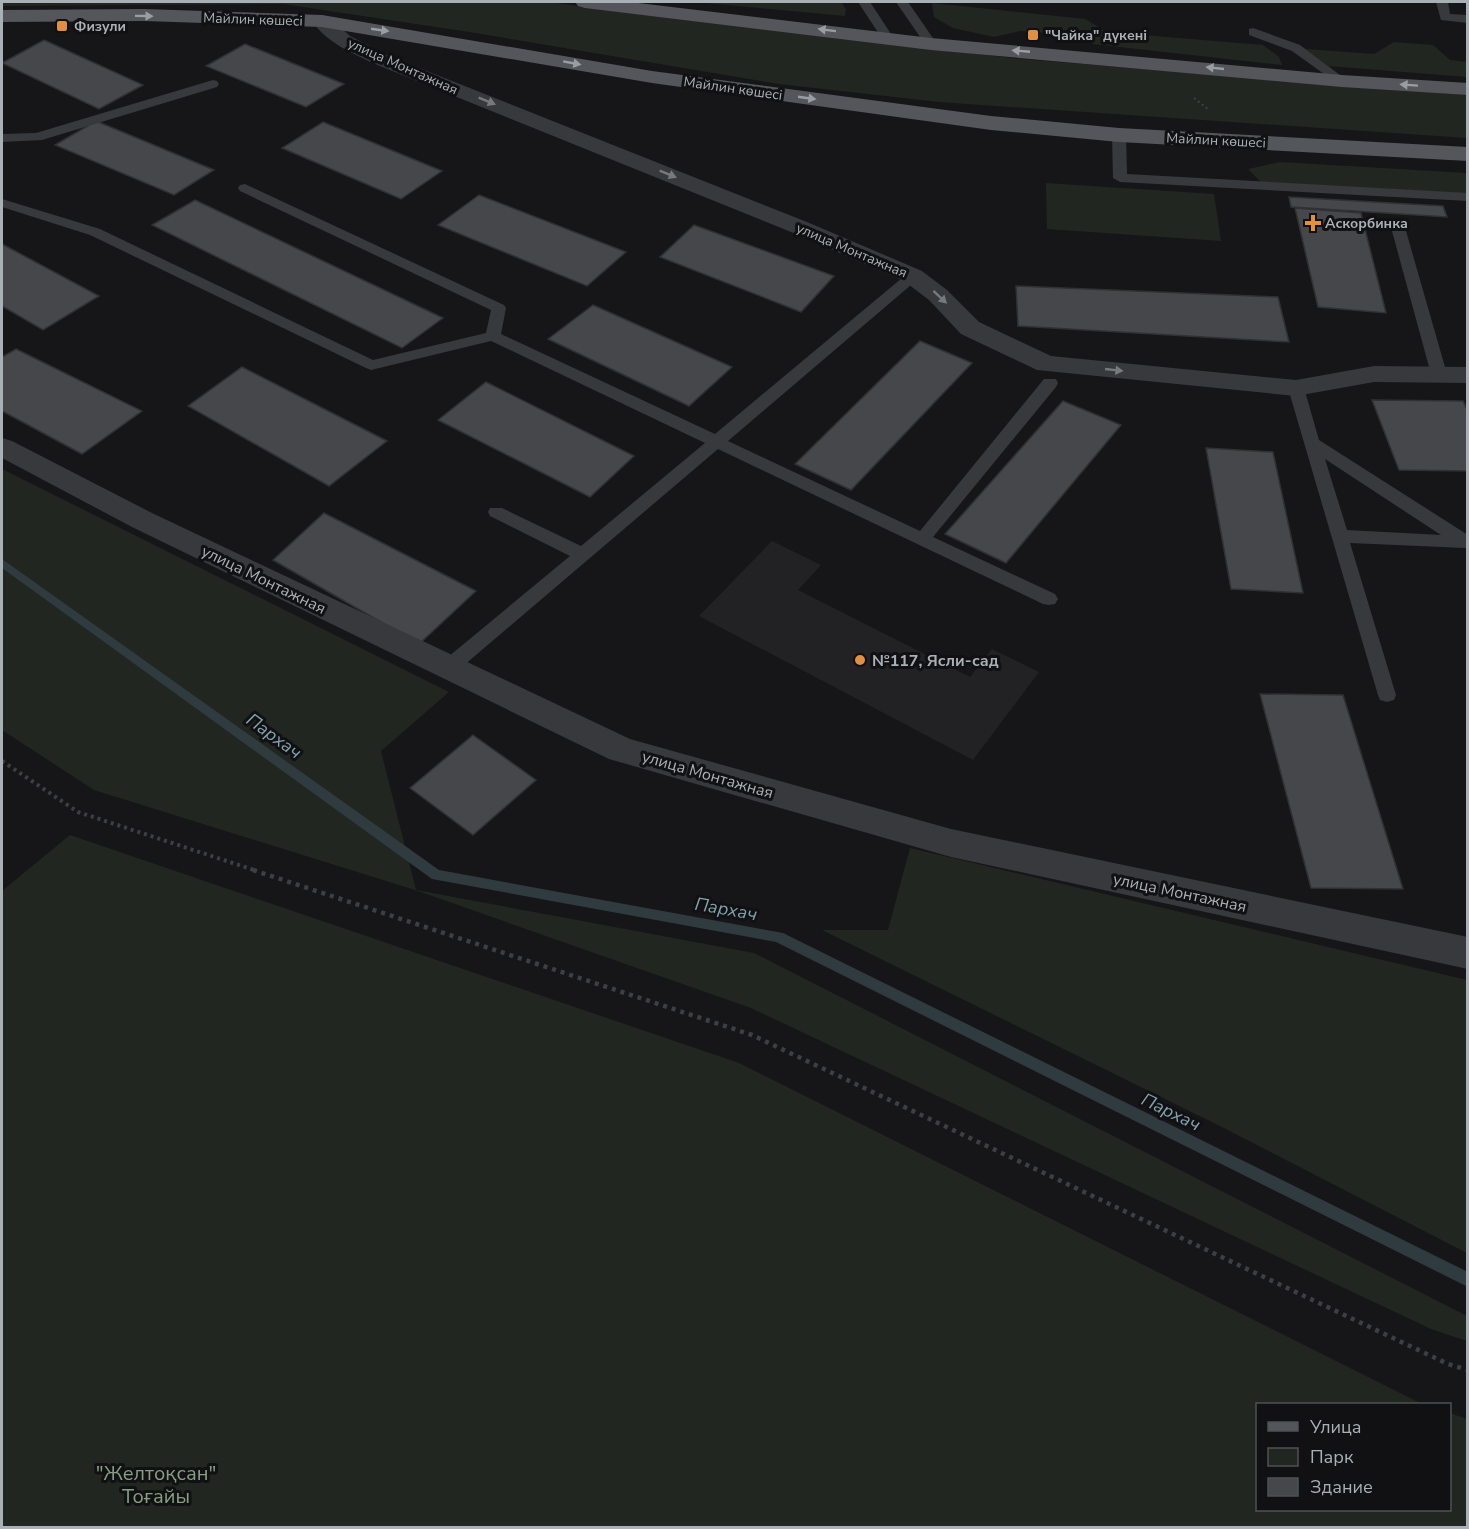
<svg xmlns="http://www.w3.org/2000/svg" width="1469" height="1529" font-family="'Nunito Sans',sans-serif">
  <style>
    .built { fill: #222224 }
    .green { fill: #212720 }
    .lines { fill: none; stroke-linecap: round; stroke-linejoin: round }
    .stream { fill: #303b3f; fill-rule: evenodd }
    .building { fill: #45474a; stroke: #303133; stroke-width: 1.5 }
    .path-far2 { stroke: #3d4043; stroke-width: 2; stroke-dasharray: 2 3; stroke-linecap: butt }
    .path-far1 { stroke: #3d4043; stroke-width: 4; stroke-dasharray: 3 4; stroke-linecap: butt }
    .path { stroke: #3d4043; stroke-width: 4.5; stroke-dasharray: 4 5; stroke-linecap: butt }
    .service { fill: #37393c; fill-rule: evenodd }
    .minor { fill: #37393c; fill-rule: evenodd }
    .primary { fill: #54565b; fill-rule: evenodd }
    .oneway { fill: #989ea4 }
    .oneway2 { fill: #767a7f }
    .poi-dot { fill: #e09045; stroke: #111113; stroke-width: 2 }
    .labels { text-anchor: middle; stroke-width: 6; stroke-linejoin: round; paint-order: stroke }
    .far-street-label { font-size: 14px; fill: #a9b0b6; stroke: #111113 }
    .far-poi-label { font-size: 14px; font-weight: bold; fill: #a9b0b6; stroke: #111113; text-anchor: start }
    .street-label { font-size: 16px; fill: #a9b0b6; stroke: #111113 }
    .poi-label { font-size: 16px; font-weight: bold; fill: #a9b0b6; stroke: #111113; text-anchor: start }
    .water-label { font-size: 18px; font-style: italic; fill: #83a2ae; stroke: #111113 }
    .near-park-label { font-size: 20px; fill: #869f82; stroke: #111113 }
  </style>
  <rect width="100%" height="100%" fill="#161618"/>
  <polygon class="built" points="772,541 821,565 798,590 970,677 992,649 1039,672 973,760 699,616"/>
  <g class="green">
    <polygon points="2,2 549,2 616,11 1021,59 1467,95 1467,138 939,102 779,84 476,33 283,4 2,6"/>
    <polygon points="696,2 841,2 846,9 845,16"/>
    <polygon points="932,3 1085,19 1107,32 1263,45 1279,57 1282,65 1093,44 1078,35 1020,31 994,37 953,28 934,17"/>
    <polygon points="1394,42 1433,45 1450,60 1467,62 1467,77 1328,66 1305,49 1374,54"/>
    <polygon points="1280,162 1467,173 1467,197 1265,186 1248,169"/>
    <polygon points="1046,183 1214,194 1221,241 1047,229"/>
    <polygon points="2,469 449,692 381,751 416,890 754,953 1467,1316 1467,1341 1431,1329 751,1008 415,890 94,790 2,730"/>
    <polygon points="70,835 739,1063 1422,1404 1258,1404 1258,1510 1450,1510 1450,1413 1467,1419 1467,1527 2,1527 2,891"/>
    <polygon points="910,848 1467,980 1467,1253 1222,1127 822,930 888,930"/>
  </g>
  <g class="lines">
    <polygon class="stream" points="2,559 439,870 783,933 1468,1272 1468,1287 776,942 432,879 2,568"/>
  </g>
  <g class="building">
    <polygon points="44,40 143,85 99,109 2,63"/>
    <polygon points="245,44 344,84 306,107 206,66"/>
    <polygon points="96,121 214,170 174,195 55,145"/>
    <polygon points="323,122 442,171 401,199 282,148"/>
    <polygon points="479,195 626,252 587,286 438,225"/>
    <polygon points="1289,197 1443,206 1447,217 1291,207"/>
    <polygon points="195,200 443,318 402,348 152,225"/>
    <polygon points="1295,208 1361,213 1386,313 1318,307"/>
    <polygon points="694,225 834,276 801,312 660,257"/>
    <polygon points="2,244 99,296 43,330 2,306"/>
    <polygon points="1016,286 1278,297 1289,342 1018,326"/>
    <polygon points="593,305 732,367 689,406 548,339"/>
    <polygon points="920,341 972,363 851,490 795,464"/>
    <polygon points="16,349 142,411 82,454 2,411 2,357"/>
    <polygon points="242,367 387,441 329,486 188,406"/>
    <polygon points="486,382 634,456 590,497 438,420"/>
    <polygon points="1372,400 1463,401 1468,412 1468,471 1399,470"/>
    <polygon points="1063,401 1121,425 1006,563 945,534"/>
    <polygon points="1206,448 1273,452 1303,593 1231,589"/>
    <polygon points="324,513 476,591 419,644 273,560"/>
    <polygon points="1260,694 1343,695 1403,889 1311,888"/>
    <polygon points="473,735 536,780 473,835 410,788"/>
  </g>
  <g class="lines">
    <polyline class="path-far2" points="1194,98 1209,110"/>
    <polyline class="path-far1" points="2,761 78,812 257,871"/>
    <polyline class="path" points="253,870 752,1035 1448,1364 1468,1370"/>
    <g class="service">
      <polygon points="858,2 870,2 893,37 891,40 883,40"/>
      <polygon points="896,2 908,2 937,44 935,47 927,47"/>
      <polygon points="1436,2 1448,2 1450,14 1468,15 1468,23 1441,20"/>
      <polygon points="1253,28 1300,45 1348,81 1346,84 1338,84 1292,51 1249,35 1249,29"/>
      <polygon points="213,80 217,81 219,84 217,87 42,140 2,142 2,134 36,133"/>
      <polygon points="1119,131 1126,135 1127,174 1468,193 1468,201 1120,182 1113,178 1112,135"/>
      <polygon points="245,184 504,305 506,308 501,334 715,434 908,273 918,273 920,276 918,279 728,441 920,531 1044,379 1056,379 1058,383 1056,387 933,537 1055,594 1058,599 1055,604 1049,605 1043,604 718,449 456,672 449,674 442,672 440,667 442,662 570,556 490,516 488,512 490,508 502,508 581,546 705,443 491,341 371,370 366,368 90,235 2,207 2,199 100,229 373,360 486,333 491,310 240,191 238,188 240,185"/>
      <polygon points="1399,227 1406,231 1447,374 1444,377 1439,379 1431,374 1392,231"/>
      <path d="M1296,383L1304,388L1319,440L1468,535V547L1465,548L1350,543L1396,695L1394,700L1387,702L1380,700L1378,695L1288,388ZM1325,459L1441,535L1347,530Z"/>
    </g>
    <g class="minor">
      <path d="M322,15L329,17L350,36L389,56L807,222L922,271L947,290L979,322L1051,356L1296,380L1374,366L1468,367V383L1374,382L1296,396L1037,370L961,334L929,300L904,281L791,232L375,64C352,53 327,43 312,21L315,17Z"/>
      <polygon points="2,438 12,441 152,513 630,739 951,829 1468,937 1468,969 951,857 609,759 132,527 2,458"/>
    </g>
    <g class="primary">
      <polygon points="575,2 630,2 931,38 1342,75 1468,83 1468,95 1342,87 931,50 585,8 578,6"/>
      <polygon points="144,9 322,15 652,71 991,116 1119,128 1468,147 1468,161 1119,142 991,130 652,83 322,27 144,21 2,22 2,10"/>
    </g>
  </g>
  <defs><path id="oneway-solid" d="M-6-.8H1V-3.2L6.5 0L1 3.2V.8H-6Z" transform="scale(1.5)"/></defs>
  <g class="oneway">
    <use href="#oneway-solid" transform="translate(144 16) rotate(1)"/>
    <use href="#oneway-solid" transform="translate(380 30) rotate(8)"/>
    <use href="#oneway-solid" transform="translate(827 30) rotate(-173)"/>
    <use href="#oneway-solid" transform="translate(1021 51) rotate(-175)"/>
    <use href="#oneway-solid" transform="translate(572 63) rotate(10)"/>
    <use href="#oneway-solid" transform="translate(1215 68) rotate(-174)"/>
    <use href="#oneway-solid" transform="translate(1409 85) rotate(-176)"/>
    <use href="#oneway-solid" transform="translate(807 98) rotate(8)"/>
  </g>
  <g class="oneway2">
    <use href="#oneway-solid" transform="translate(487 101) rotate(22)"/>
    <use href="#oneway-solid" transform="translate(668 174) rotate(22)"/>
    <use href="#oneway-solid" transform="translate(940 297) rotate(43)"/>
    <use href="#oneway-solid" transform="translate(1114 370) rotate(6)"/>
  </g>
  <g class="poi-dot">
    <rect x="56" y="20" width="12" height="12" rx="3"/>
    <rect x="1027" y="29" width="12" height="12" rx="3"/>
    <path d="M1310 214h6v6h6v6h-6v6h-6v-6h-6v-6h6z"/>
    <circle cx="860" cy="660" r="6"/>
  </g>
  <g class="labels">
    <g class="far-street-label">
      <text transform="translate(253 19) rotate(2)" y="5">Майлин көшесі</text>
      <text transform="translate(403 66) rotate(24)" y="5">улица Монтажная</text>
      <text transform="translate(733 88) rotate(8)" y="5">Майлин көшесі</text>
      <text transform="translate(1216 140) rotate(3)" y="5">Майлин көшесі</text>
      <text transform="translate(852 250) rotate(23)" y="5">улица Монтажная</text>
    </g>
    <g class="far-poi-label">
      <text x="74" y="31">Физули</text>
      <text x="1045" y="40">"Чайка" дүкені</text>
      <text x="1325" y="228">Аскорбинка</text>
    </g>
    <g class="street-label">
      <text transform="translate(264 579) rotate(26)" y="6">улица Монтажная</text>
      <text transform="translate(708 774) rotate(16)" y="6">улица Монтажная</text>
      <text transform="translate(1180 892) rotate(12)" y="6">улица Монтажная</text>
    </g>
    <g class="poi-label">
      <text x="872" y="666">№117, Ясли-сад</text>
    </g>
    <g class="water-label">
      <text transform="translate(274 736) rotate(36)" y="6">Пархач</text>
      <text transform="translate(726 909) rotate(10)" y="6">Пархач</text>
      <text transform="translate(1171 1112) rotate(26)" y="6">Пархач</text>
    </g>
    <g class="near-park-label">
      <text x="156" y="1480">"Желтоқсан"<tspan x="156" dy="23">Тоғайы</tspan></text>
    </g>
  </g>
  <rect width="1469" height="1529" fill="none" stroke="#a9b0b6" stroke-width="6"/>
  <rect x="1256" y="1403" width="195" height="108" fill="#111113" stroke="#4e5154" stroke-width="1.5"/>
  <rect x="1268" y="1422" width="30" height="9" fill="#54565b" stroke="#4e5154" stroke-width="1.5"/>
  <text x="1310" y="1433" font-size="18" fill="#a9b0b6">Улица</text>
  <rect x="1268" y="1448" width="30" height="18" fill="#212720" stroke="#4e5154" stroke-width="1.5"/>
  <text x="1310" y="1463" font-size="18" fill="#a9b0b6">Парк</text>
  <rect x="1268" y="1478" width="30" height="18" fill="#45474a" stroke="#4e5154" stroke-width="1.5"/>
  <text x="1310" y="1493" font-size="18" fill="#a9b0b6">Здание</text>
</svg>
